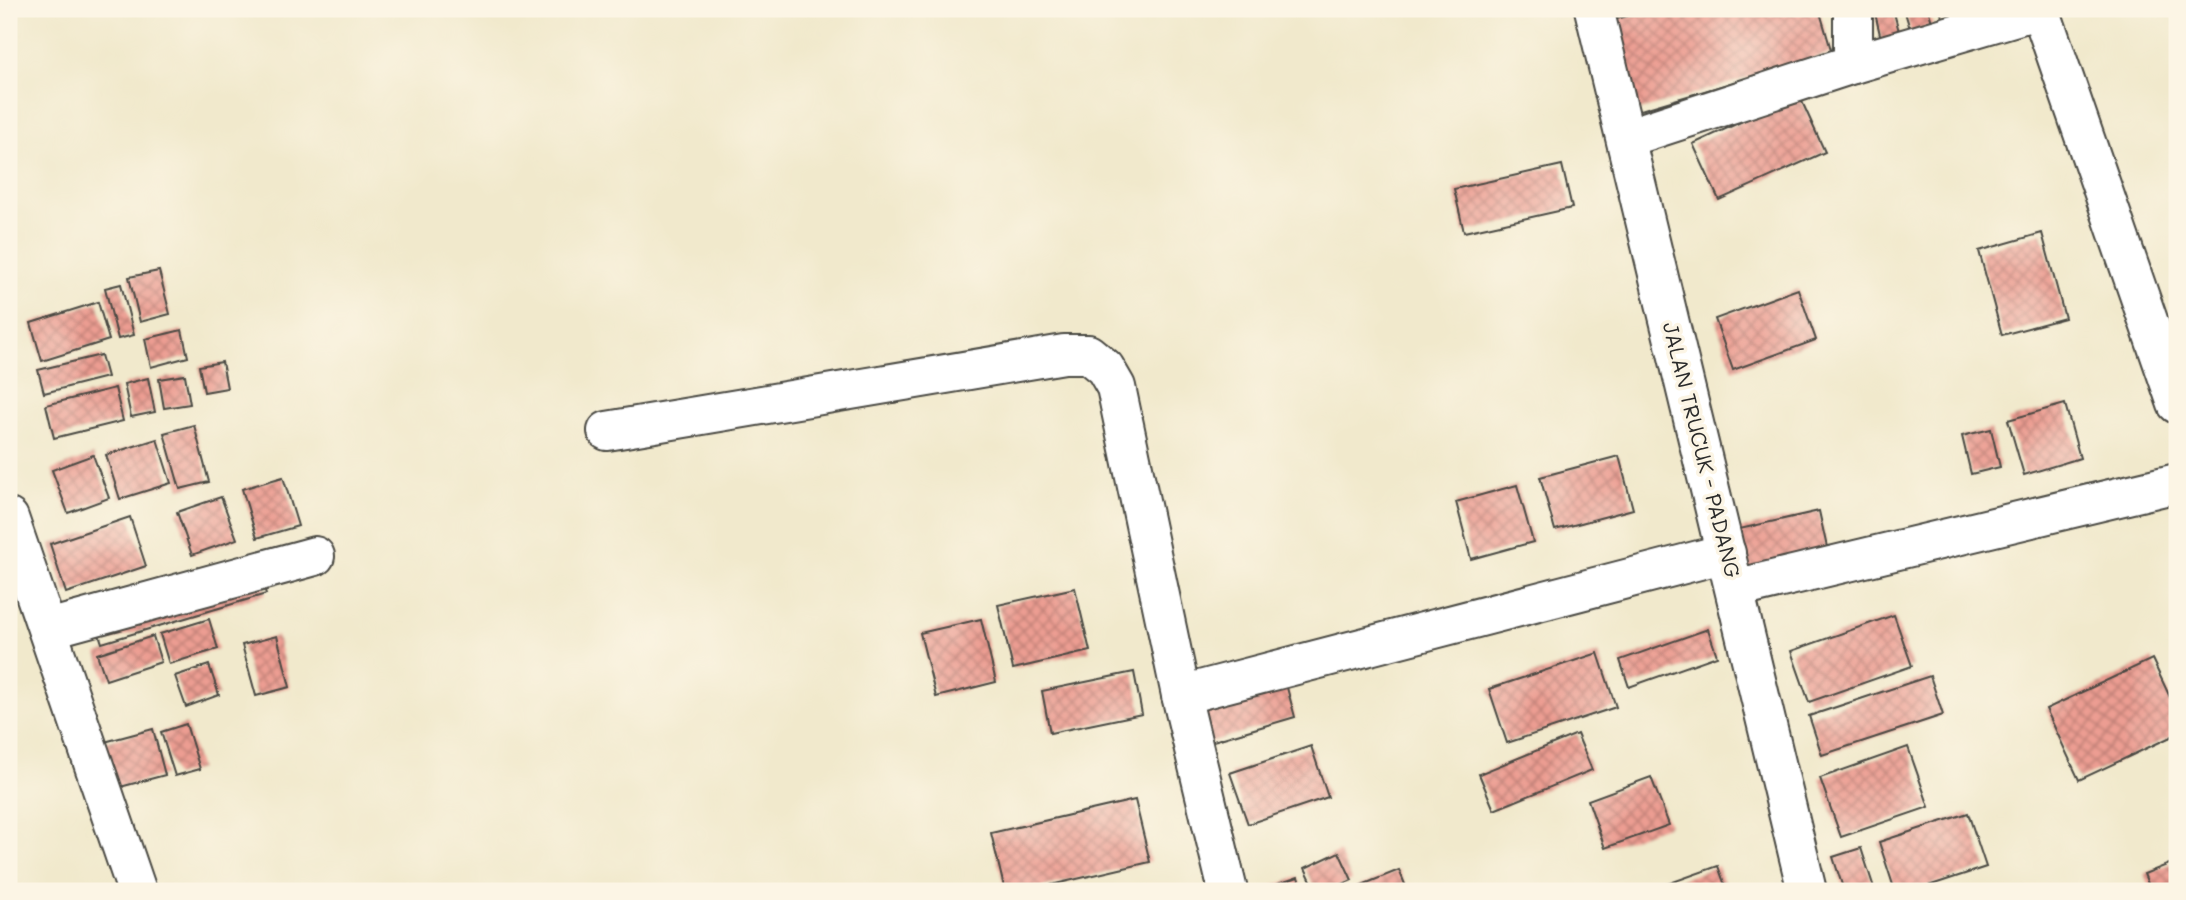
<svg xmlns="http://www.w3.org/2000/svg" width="2186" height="900" font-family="Mali,sans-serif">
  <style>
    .building { fill: url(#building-cross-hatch) }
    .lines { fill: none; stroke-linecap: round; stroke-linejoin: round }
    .street-casing { stroke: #494843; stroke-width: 42 }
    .street { stroke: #fff; stroke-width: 38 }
    .labels { text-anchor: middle; stroke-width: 7; stroke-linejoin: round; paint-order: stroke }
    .street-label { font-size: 21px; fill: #2b2b2b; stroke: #fcf5e5 }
  </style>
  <defs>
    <pattern id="building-cross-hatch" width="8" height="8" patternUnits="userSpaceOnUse" patternTransform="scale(1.75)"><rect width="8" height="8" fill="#ec9d92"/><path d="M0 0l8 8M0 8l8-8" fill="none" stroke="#bf8077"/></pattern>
  </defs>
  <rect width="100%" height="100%" fill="#fcf5e5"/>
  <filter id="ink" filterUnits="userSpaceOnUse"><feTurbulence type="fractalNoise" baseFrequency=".0143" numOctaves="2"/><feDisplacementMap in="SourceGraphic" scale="14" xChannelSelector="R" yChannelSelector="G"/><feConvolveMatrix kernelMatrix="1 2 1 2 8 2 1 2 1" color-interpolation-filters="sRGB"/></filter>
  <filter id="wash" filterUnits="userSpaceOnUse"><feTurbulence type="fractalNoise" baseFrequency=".00686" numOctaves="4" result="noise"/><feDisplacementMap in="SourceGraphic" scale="28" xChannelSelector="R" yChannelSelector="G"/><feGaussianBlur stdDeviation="1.57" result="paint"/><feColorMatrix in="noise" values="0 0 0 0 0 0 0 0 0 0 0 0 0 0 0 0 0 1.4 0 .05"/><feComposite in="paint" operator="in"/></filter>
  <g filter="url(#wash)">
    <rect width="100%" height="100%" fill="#f1e9cc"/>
    <g id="blocks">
      <g class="building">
        <polygon points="1650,9 1819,9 1832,53 1634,112 1607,22"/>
        <polygon points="1874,9 1893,9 1901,39 1882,43"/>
        <polygon points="1904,9 1928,9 1933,25 1911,32"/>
        <polygon points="1940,9 1964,9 1966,15 1943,21"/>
        <polygon points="1799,95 1825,152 1719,200 1693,144"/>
        <polygon points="1562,165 1572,208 1464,232 1454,189"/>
        <polygon points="2042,233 2065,318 2002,335 1979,251"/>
        <polygon points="159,271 170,314 140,322 129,277"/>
        <polygon points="121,284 134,335 118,339 105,288"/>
        <polygon points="1798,289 1816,340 1733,370 1715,319"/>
        <polygon points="98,302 109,340 42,361 31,323"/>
        <polygon points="182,330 188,357 151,367 145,339"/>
        <polygon points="101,355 107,377 44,393 38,370"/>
        <polygon points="222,362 227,388 204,392 199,366"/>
        <polygon points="185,375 190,404 164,408 159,379"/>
        <polygon points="148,378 155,412 131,417 124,384"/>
        <polygon points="115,388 123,421 54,438 46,405"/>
        <polygon points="2065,404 2080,458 2024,475 2008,420"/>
        <polygon points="194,425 209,482 180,489 164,433"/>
        <polygon points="1991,429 2000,467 1971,474 1962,436"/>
        <polygon points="157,439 171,483 120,499 106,455"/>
        <polygon points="93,455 109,498 68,513 52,470"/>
        <polygon points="1619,456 1633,509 1555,530 1540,477"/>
        <polygon points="283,477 298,526 257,538 242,489"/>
        <polygon points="1517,485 1533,542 1471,559 1456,502"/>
        <polygon points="221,497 237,539 192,555 177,512"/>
        <polygon points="1819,511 1828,552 1740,572 1731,531"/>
        <polygon points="130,517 146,566 66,593 50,544"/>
        <polygon points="261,576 266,594 102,643 96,625"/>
        <polygon points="1075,588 1090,651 1013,669 998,605"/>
        <polygon points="1894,615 1912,666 1809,702 1791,651"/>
        <polygon points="209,619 218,649 169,664 160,634"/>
        <polygon points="981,619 996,682 936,697 920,633"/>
        <polygon points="1708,629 1717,656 1629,687 1620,660"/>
        <polygon points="153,636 161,662 106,680 97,654"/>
        <polygon points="277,636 290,687 256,696 242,645"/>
        <polygon points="1598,653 1616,707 1507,743 1489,689"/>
        <polygon points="2152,659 2177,712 2177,734 2079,780 2046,709"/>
        <polygon points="209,665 219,695 186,707 175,676"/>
        <polygon points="1134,672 1142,714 1050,733 1042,691"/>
        <polygon points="1930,676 1943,715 1822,755 1809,716"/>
        <polygon points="1286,684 1295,717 1203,744 1193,710"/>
        <polygon points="186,724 200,769 175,776 161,732"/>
        <polygon points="153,729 165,775 109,790 97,744"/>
        <polygon points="1577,734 1592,770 1494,810 1479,774"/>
        <polygon points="1311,746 1328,797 1248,824 1230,773"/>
        <polygon points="1908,747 1929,807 1841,837 1820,778"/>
        <polygon points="1651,777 1669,825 1605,848 1588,800"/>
        <polygon points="1135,800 1150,862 1025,891 1005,891 991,833"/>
        <polygon points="1968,813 1986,867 1913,891 1895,891 1879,842"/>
        <polygon points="1861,848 1875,891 1844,891 1833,857"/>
        <polygon points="1339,852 1352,880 1328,891 1316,891 1305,868"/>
        <polygon points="2177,861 2177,891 2151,891 2144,874"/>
        <polygon points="1718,866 1727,891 1654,891 1653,889"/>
        <polygon points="1399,870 1407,889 1347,891"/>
        <polygon points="1298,877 1303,891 1258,891"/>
      </g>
    </g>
  </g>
  <g filter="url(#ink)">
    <use href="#blocks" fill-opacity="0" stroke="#494843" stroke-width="2"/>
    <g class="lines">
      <defs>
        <g id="street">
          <polyline points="1594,9 1807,891"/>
          <polyline points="1853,64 2040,9 2177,404"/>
          <polyline points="1626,138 1853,64 1853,9"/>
          <polyline points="607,431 1064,354 1088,354 1105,368 1116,387 1181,695 1228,891"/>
          <polyline points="9,518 137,891"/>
          <polyline points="1735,589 2177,483"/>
          <polyline points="48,629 315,556"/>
          <polyline points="1181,695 1726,553"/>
        </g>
      </defs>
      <use href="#street" class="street-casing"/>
      <use href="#street" class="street"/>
    </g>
  </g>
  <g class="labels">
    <g class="street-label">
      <text transform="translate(1701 450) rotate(76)" y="7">JALAN TRUCUK - PADANG</text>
    </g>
  </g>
  <rect width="2186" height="900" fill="none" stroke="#fcf5e5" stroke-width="35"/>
</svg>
